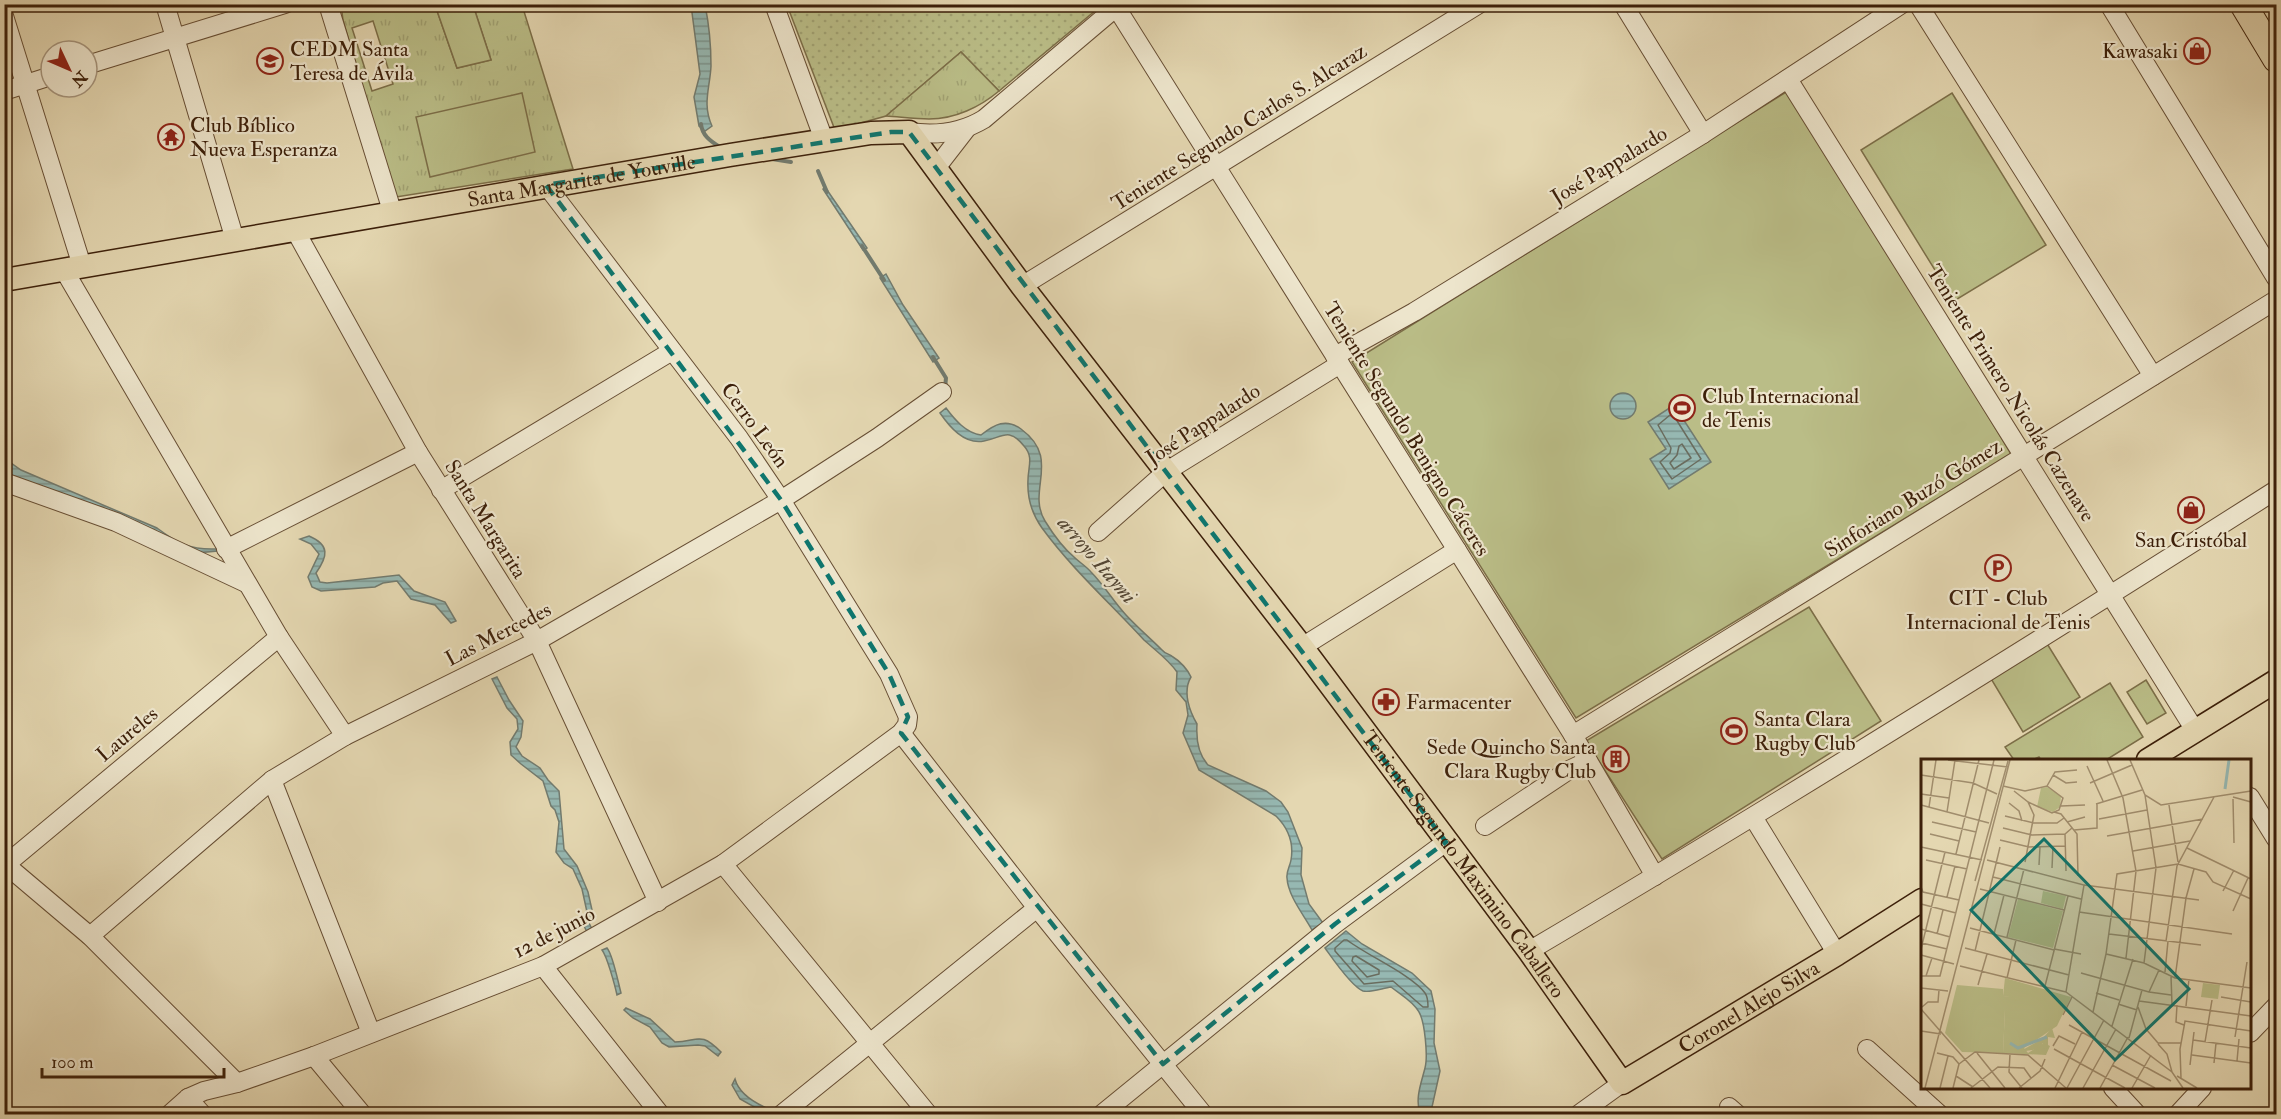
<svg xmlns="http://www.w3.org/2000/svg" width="2281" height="1119" font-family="'IM FELL Double Pica',serif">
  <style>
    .grass { fill: url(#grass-dots); stroke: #7c6e48; stroke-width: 1.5 }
    .park { fill: url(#park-tufts); stroke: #7c6e48; stroke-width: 1.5; fill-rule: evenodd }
    .pitch { fill: #babd87; stroke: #7c6e48; stroke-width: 1.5 }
    .water { fill: url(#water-rules); stroke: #727b6f; stroke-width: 1.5 }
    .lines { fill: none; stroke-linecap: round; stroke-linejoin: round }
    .shore { stroke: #6a6c5e; stroke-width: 1.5 }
    .stream { stroke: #727b6f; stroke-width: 4 }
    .minor-casing { stroke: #674e34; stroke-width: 20 }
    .major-casing { stroke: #3d200a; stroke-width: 25 }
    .highway-casing { stroke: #3d200a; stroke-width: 28 }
    .minor { stroke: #ede5cc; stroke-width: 18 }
    .major { stroke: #e4d7b1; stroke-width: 22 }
    .highway { stroke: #e4d7b1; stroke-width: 26 }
    .marked { fill: none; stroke: #0f766e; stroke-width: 4.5; stroke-dasharray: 12 8; stroke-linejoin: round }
    .labels { text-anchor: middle; stroke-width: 4.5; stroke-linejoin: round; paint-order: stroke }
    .poi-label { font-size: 21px; fill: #3d200a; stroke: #ede5cc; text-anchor: start }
    .street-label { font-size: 21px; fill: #3d200a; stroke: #ede5cc }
    .water-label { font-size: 22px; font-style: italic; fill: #534634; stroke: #ede5cc }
    .inset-river { fill: none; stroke: #96b8b2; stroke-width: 3 }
    .inset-road { fill: none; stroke: #a18e6e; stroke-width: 1.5 }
    .view { fill: #0f766e; fill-opacity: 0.15; stroke: #0f766e; stroke-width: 3 }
    .inset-edge { fill: none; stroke: #3d200a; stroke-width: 3 }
  </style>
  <defs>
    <pattern id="grass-dots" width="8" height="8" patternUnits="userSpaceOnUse" patternTransform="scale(1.5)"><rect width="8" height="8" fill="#babd87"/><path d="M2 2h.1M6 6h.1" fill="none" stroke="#a1a273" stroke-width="1.8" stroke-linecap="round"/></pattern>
    <pattern id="park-tufts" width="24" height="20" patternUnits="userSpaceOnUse" patternTransform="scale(1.5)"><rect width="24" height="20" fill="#babd87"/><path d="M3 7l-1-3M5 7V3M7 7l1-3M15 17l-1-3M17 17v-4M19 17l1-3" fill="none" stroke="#a1a273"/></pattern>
    <pattern id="water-rules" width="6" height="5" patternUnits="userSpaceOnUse" patternTransform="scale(1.5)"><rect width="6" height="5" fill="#96b8b2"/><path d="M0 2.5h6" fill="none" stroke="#7c958f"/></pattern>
  </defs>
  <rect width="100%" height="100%" fill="#e4d7b1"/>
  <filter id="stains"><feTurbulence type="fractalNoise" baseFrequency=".00333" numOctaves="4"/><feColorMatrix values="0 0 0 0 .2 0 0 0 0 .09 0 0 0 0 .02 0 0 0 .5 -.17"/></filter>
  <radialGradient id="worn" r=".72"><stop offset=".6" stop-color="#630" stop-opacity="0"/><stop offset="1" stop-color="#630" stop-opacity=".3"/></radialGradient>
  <polygon class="grass" points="787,5 1102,5 999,91 961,52 886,116 835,130"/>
  <g class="park">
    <path d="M341,5H391L392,8L403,5H435L457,68L491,60L473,5H522L573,169L396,197L393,194L343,20ZM373,21L393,84L372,91L352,28Z"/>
    <path d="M961,52L999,91C980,107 955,119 929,119C915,119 901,117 886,116Z"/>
  </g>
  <g class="pitch">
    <polygon points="435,5 473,5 491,60 457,68"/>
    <polygon points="1791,89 2011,454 1576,718 1352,362"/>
    <polygon points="522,93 535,152 430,177 416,117"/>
    <polygon points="1952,93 2046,245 1954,301 1861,150"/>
    <polygon points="1809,607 1881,721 1662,859 1586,741"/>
    <polygon points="2046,642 2080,697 2023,732 1990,677"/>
    <polygon points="2146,680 2166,713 2147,724 2127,692"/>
    <polygon points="2110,683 2143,737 2106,760 2041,760 2039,757 2032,760 2014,760 2005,747"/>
  </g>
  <g class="water">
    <path d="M691,5H705C709,24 711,46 711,66C710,88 702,104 712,126L705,131L699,126L694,97L700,74Z"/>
    <polygon points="825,187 867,248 863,250 823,189"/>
    <polygon points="886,274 903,305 939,358 933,362 880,278"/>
    <circle cx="1623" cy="406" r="13"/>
    <polygon points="1674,405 1711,462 1669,489 1650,459 1666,449 1648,422"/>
    <path d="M946,408C955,420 966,433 981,435C995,424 1006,418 1021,429C1062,459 1026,490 1045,521C1053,534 1062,547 1074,557C1079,562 1086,566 1091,572C1104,585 1113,601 1126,615C1137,627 1150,638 1162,650C1165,654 1170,654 1173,657C1180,661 1188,670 1191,677C1182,692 1190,712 1197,724C1196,739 1198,754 1208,765L1266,791L1281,802L1288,812L1302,848L1301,875L1309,904L1323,923L1312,930C1304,915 1288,896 1287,878C1286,872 1290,866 1291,860C1294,843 1288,828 1276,816L1199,770L1183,733L1188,715L1186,702L1176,690L1177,672C1169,660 1155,650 1144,640C1110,603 1072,569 1042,528C1032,514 1027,498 1028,480C1028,467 1034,457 1024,446C1008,426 1002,438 984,441C964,445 949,426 940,413Z"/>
    <path d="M4,458L21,470L157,528C177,543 190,550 216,549L217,551L197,553L63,494L5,473Z"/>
    <path d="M309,536C330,545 328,556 316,573L320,582L327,583L399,575L414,591L445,602L456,621L451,623L435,605L411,599L397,581L383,583L375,587L321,591L312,587L308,577L319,554L311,544L300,539Z"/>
    <polygon points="497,677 509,700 523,721 521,737 516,747 522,756 540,768 548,780 559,791 564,849 577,866 588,892 592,910 589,923 594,933 589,936 583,924 587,912 582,889 573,869 564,863 556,852 559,822 555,810 551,806 543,781 521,764 511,755 510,742 518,729 517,719 507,708 492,679"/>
    <path d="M1346,931L1362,944L1412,973L1431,991L1435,1009L1434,1043L1440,1071L1432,1107L1433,1114H1420C1415,1098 1421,1084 1425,1068C1428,1057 1425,1022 1419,1012C1414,1002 1400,994 1391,987C1383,988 1370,993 1363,991C1351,986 1333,959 1325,948Z"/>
    <path d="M607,948C613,955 618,982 621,993L617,995C615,986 607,956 602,950Z"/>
    <path d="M626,1008L650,1019L675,1042C699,1041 700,1031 721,1052L718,1056L705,1046L698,1045L669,1047L662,1043L650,1027L633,1018L624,1010Z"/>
    <path d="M735,1079C739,1094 757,1104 769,1109L765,1113L740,1099L732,1085Z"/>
  </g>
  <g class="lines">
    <g class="shore">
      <polygon points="1670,415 1674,416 1701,459 1672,479 1660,462 1670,453 1671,448 1658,425"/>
      <polygon points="1682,444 1691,458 1674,469 1670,463 1677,455 1679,446"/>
      <path d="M1344,940H1347C1368,956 1412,975 1425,993C1428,997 1428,1003 1428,1007H1423L1393,981L1364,984L1335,951V948Z"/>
      <polygon points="1356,956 1379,970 1379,974 1367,977 1352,961 1353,957"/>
    </g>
    <g class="stream">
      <path d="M701,124C702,135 710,141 720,147"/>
      <polyline points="772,159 791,162"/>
      <polyline points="818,171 827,192"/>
      <polyline points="862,246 884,280"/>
      <polyline points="933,357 946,378 945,388"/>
    </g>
    <defs>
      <g id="minor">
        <polyline points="165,4 235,240"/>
        <polyline points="328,4 393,214"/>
        <polyline points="774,4 824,140"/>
        <polyline points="1623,4 1703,134"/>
        <polyline points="1918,4 2153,376"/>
        <polyline points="2109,4 2276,278"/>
        <polyline points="1116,7 1573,735 1655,876"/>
        <polyline points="4,16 82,266"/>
        <polyline points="87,65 285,4"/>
        <polyline points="1788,79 2196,732"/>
        <polyline points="4,91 51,76"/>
        <path d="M909,132C936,136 961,133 984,119L1120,4"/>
        <polyline points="936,168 967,128"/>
        <polyline points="295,230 418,452 537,641 658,902"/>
        <polyline points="64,270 279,637 345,736"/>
        <polyline points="1022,286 1479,4"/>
        <polyline points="1335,356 1414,312 1703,134 1902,4"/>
        <polyline points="4,482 116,522 246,583"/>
        <polyline points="441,490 672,351"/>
        <polyline points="1098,532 1167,471 1340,364"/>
        <polyline points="226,549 418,452"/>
        <polyline points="1302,647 1457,550"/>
        <polyline points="901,733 1037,908 1203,1114"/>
        <polyline points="1573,735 2276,300"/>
        <polyline points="272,780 371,1033"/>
        <polyline points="2250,797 2276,839"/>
        <polyline points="1753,817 1837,954"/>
        <polyline points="1485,826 1569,770 1588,761"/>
        <polyline points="723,864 928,1114"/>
        <polyline points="6,865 90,936 237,1083"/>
        <polyline points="4,866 279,637"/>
        <polyline points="90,936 272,780 345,736 537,641 781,500 877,438 942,392"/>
        <path d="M1529,951C1781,802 2029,647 2276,490"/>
        <polyline points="543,966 660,1114"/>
        <polyline points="2250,1033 2276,1006"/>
        <polyline points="1867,1049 1939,1114"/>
        <polyline points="314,1056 362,1114"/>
        <polyline points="2113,1088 2137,1114"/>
        <polyline points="188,1098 202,1114"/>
        <polyline points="1729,1107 1737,1114"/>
        <polyline points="4,1114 5,1114"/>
        <polyline points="170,1114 188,1098 204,1091 237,1083 314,1056 543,966 723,864 901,733 907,725 908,717 889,674 781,500 739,438 546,185"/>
        <polyline points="782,1114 1037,908"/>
        <polyline points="1102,1114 1335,924 1446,842"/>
        <polyline points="1579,1114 1622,1083"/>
        <polyline points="2178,1114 2202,1088"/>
      </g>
      <g id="major">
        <path id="s1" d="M4,280L730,155L871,133L909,132L1022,286L1302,647L1529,951L1622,1083L1837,954L1922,900"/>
        <polyline points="2148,760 2276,681"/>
      </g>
      <polyline id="highway" points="2243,4 2276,59"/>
    </defs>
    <use href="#minor" class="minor-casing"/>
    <use href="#major" class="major-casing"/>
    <use href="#highway" class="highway-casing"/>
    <use href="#minor" class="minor"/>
    <use href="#major" class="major"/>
    <use href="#highway" class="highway"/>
  </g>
  <path class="marked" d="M891,132H909L1446,842L1335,924L1163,1064L901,733L908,717L889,674L781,500L546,185Z"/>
  <defs>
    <symbol id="shop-ring" viewBox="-11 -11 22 22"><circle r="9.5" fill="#ede5cc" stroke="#8f2418" stroke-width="1.5"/><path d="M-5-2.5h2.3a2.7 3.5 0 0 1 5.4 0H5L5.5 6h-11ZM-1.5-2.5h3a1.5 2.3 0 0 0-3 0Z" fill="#8f2418"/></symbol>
    <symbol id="school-ring" viewBox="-11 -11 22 22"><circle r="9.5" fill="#ede5cc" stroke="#8f2418" stroke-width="1.5"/><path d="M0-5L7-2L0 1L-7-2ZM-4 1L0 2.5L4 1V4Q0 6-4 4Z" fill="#8f2418"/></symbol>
    <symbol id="temple-ring" viewBox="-11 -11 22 22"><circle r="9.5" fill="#ede5cc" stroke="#8f2418" stroke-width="1.5"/><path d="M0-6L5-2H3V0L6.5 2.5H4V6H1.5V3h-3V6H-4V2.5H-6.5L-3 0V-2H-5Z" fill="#8f2418"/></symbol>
    <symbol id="stadium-ring" viewBox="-11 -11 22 22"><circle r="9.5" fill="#ede5cc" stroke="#8f2418" stroke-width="1.5"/><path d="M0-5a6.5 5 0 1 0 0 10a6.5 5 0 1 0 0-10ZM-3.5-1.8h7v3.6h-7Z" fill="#8f2418"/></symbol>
    <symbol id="parking-ring" viewBox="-11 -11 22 22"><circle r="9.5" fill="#ede5cc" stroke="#8f2418" stroke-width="1.5"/><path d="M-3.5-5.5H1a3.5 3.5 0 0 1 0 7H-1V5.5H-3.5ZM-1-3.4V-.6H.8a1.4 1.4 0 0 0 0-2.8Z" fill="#8f2418"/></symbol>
    <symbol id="pharmacy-ring" viewBox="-11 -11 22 22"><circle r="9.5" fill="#ede5cc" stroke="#8f2418" stroke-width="1.5"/><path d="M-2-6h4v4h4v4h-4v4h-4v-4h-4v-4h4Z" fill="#8f2418"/></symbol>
    <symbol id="building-ring" viewBox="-11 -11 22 22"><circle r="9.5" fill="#ede5cc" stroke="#8f2418" stroke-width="1.5"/><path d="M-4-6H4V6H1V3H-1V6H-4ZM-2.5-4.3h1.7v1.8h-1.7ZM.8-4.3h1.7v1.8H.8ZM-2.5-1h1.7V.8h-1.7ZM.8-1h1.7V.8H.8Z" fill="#8f2418"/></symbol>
  </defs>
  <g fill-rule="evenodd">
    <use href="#shop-ring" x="2182" y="36" width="30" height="30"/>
    <use href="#school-ring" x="255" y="46" width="30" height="30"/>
    <use href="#temple-ring" x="156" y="122" width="30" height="30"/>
    <use href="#stadium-ring" x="1667" y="393" width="30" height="30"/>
    <use href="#shop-ring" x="2176" y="495" width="30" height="30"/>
    <use href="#parking-ring" x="1983" y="553" width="30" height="30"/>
    <use href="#pharmacy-ring" x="1371" y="687" width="30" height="30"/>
    <use href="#stadium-ring" x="1719" y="716" width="30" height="30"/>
    <use href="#building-ring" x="1601" y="744" width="30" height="30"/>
  </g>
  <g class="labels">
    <g class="poi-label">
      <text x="290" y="56">CEDM Santa<tspan x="290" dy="24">Teresa de Ávila</tspan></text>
      <text x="2178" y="58" text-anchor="end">Kawasaki</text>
      <text x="190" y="132">Club Bíblico<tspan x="190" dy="24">Nueva Esperanza</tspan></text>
      <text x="1702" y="403">Club Internacional<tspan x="1702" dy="24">de Tenis</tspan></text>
      <text x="2191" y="547" text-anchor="middle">San Cristóbal</text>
      <text x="1998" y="605" text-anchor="middle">CIT - Club<tspan x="1998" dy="24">Internacional de Tenis</tspan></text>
      <text x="1406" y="709">Farmacenter</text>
      <text x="1754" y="726">Santa Clara<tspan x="1754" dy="24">Rugby Club</tspan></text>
      <text x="1596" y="754" text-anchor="end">Sede Quincho Santa<tspan x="1596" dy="24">Clara Rugby Club</tspan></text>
    </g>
    <g class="street-label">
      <text transform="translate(1239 127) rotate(-32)" y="7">Teniente Segundo Carlos S. Alcaraz</text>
      <text transform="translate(1609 165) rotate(-31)" y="7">José Pappalardo</text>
      <text dy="7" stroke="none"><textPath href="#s1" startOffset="586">Santa Margarita de Youville</textPath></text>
      <text transform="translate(2011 393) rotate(58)" y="7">Teniente Primero Nicolás Cazenave</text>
      <text transform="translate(1203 424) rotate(-33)" y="7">José Pappalardo</text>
      <text transform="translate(755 425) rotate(54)" y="7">Cerro León</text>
      <text transform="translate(1407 429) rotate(58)" y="7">Teniente Segundo Benigno Cáceres</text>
      <text transform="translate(1913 498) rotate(-32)" y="7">Sinforiano Buzó Gómez</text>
      <text transform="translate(486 519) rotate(58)" y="7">Santa Margarita</text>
      <text transform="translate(498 634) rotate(-27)" y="7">Las Mercedes</text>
      <text transform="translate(127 734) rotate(-40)" y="7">Laureles</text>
      <text dy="7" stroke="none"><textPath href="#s1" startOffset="1836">Teniente Segundo Maximino Caballero</textPath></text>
      <text transform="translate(554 932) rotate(-27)" y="7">12 de junio</text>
      <text dy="7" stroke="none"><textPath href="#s1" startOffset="2254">Coronel Alejo Silva</textPath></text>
    </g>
    <g class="water-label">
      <text transform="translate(1098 559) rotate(49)" y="8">arroyo Itaymi</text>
    </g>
  </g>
  <g transform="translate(1921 759)">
    <rect width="330" height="330" fill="#e4d7b1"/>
    <path d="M84,219L150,238L136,267L103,289L107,294L123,284L129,287L125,296L82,294L84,251L95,239L82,237Z" fill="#babd87"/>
    <path d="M131,269L134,279L127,278V289L122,290V284L118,290L98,293L121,280Z" fill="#babd87"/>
    <path d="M36,226L82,230V237L95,238L94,251H84L82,294L41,293L24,274Z" fill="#babd87"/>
    <path d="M126,28L140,37L139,48L132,53L116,48L120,29ZM282,224L299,226L297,240L280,238Z" fill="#babd87"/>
    <path d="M122,132L145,137L142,150L120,144ZM97,140L142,152L132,189L87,178Z" fill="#babd87"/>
    <path class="inset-river" d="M304,30L308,1M89,284L97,289L126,278"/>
    <path class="inset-road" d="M27,1L87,8M186,1L202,39L215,112L205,199M209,1L224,36L240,46L330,32M166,7L182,42M0,16L52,24L76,35M132,16L145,24L156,23M169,24L211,6M82,27L104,32L126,27L142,39L138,51L131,54L107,43M126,27L134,13L156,11M93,32L107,43L113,56L104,103M0,35L28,39M312,38L330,43M312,40L313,84M88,44L98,52L101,62M175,45L221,31M0,46L68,64M248,46L257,103M140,47L164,46M8,48L15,1M26,53L34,1M133,53L140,55L156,75L157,117M84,57L113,64H136L143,59M178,60L226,51M11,63L55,73M146,63L164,58M82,69L111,76L144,75L151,69M153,71L176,69V45M9,75L38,82M144,75L145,112M186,77L282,60M79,81L108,88L144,87M0,88L61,101M266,89L330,120M212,92L269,82M35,95L58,1M5,101L46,110M66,101L163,126L145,233L251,313L262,329M118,106L119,88M131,109L132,87M72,118L160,140M54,122L87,2M163,126L278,141M0,128L2,133L38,141M59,130L143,151M302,132L313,111M26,138L34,107M0,145L35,154M312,152L327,119M158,153L311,175M49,169L133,191M0,170L29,178M16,175L22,151M73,175L83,136M188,175L280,186M86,178L103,110M245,182L256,107L293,38M1,184L26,190M44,189L148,216M0,190L24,93M133,190L160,195M54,192L79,88M185,195L196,115L257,105L285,113L292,123L330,140M0,196L33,205M223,204L235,109L224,36M39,207L145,233M244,213L247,182M160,214L228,233L250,236M0,217H19L73,1M5,217L11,199M250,217L251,246M86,219L95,181M254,219L265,139L273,110M57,226L66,195M124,227L147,137M0,229L27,232M228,233L238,211M175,234L198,241M300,238L330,243M218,242L330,257M197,245L216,251M256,246L255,263L263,266M265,247L268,220M1,248L7,243H17L18,231M217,248L225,270L237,284H260M0,250L69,329M172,253L185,195L223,204L254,219L330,229M142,256L151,238M148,266L250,322M191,267L212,200M0,272L20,275M314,278L326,203M208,279L221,231M272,281L330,289M284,283L291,241M237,285L246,295L251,313M132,287L138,277L154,285M133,290L204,329M16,294L32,298L38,305M56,294L84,329M89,295L88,313L101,329M271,296L330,304M316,302L318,280M293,304L295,284M38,305L54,293L107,296L145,329M191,306L234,329M269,306L273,273M35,317L52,328M256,317L276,329M260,319L259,290L264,262L330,272M4,329L89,1M19,329L27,297M32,329L38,305M50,329L77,308L103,309L110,319M98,329L119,312L124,300M134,329L161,273M146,329L183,261M162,329L195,270M179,329L207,278M211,329L230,296"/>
    <path class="view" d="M123,80L268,230L194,301L50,151Z"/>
    <rect width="330" height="330" class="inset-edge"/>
  </g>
  <rect width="2281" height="1119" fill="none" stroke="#e4d7b1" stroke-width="24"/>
  <rect x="6" y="6" width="2269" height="1107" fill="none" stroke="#3d200a" stroke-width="3"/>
  <rect x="12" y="12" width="2257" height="1095" fill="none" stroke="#3d200a" stroke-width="1.5"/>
  <g transform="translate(69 69) rotate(134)"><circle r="28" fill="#ede5cc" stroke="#a7967e" stroke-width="1.5"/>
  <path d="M0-4.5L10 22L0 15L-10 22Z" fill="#8f2418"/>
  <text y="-9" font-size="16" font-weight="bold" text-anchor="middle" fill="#3d200a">N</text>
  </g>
  <path d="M42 1068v9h182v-9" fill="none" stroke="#3d200a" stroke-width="3"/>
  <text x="51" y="1068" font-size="18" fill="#3d200a" stroke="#ede5cc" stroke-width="4.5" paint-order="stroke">100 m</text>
  <rect width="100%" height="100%" filter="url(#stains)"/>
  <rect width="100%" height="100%" fill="url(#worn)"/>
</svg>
